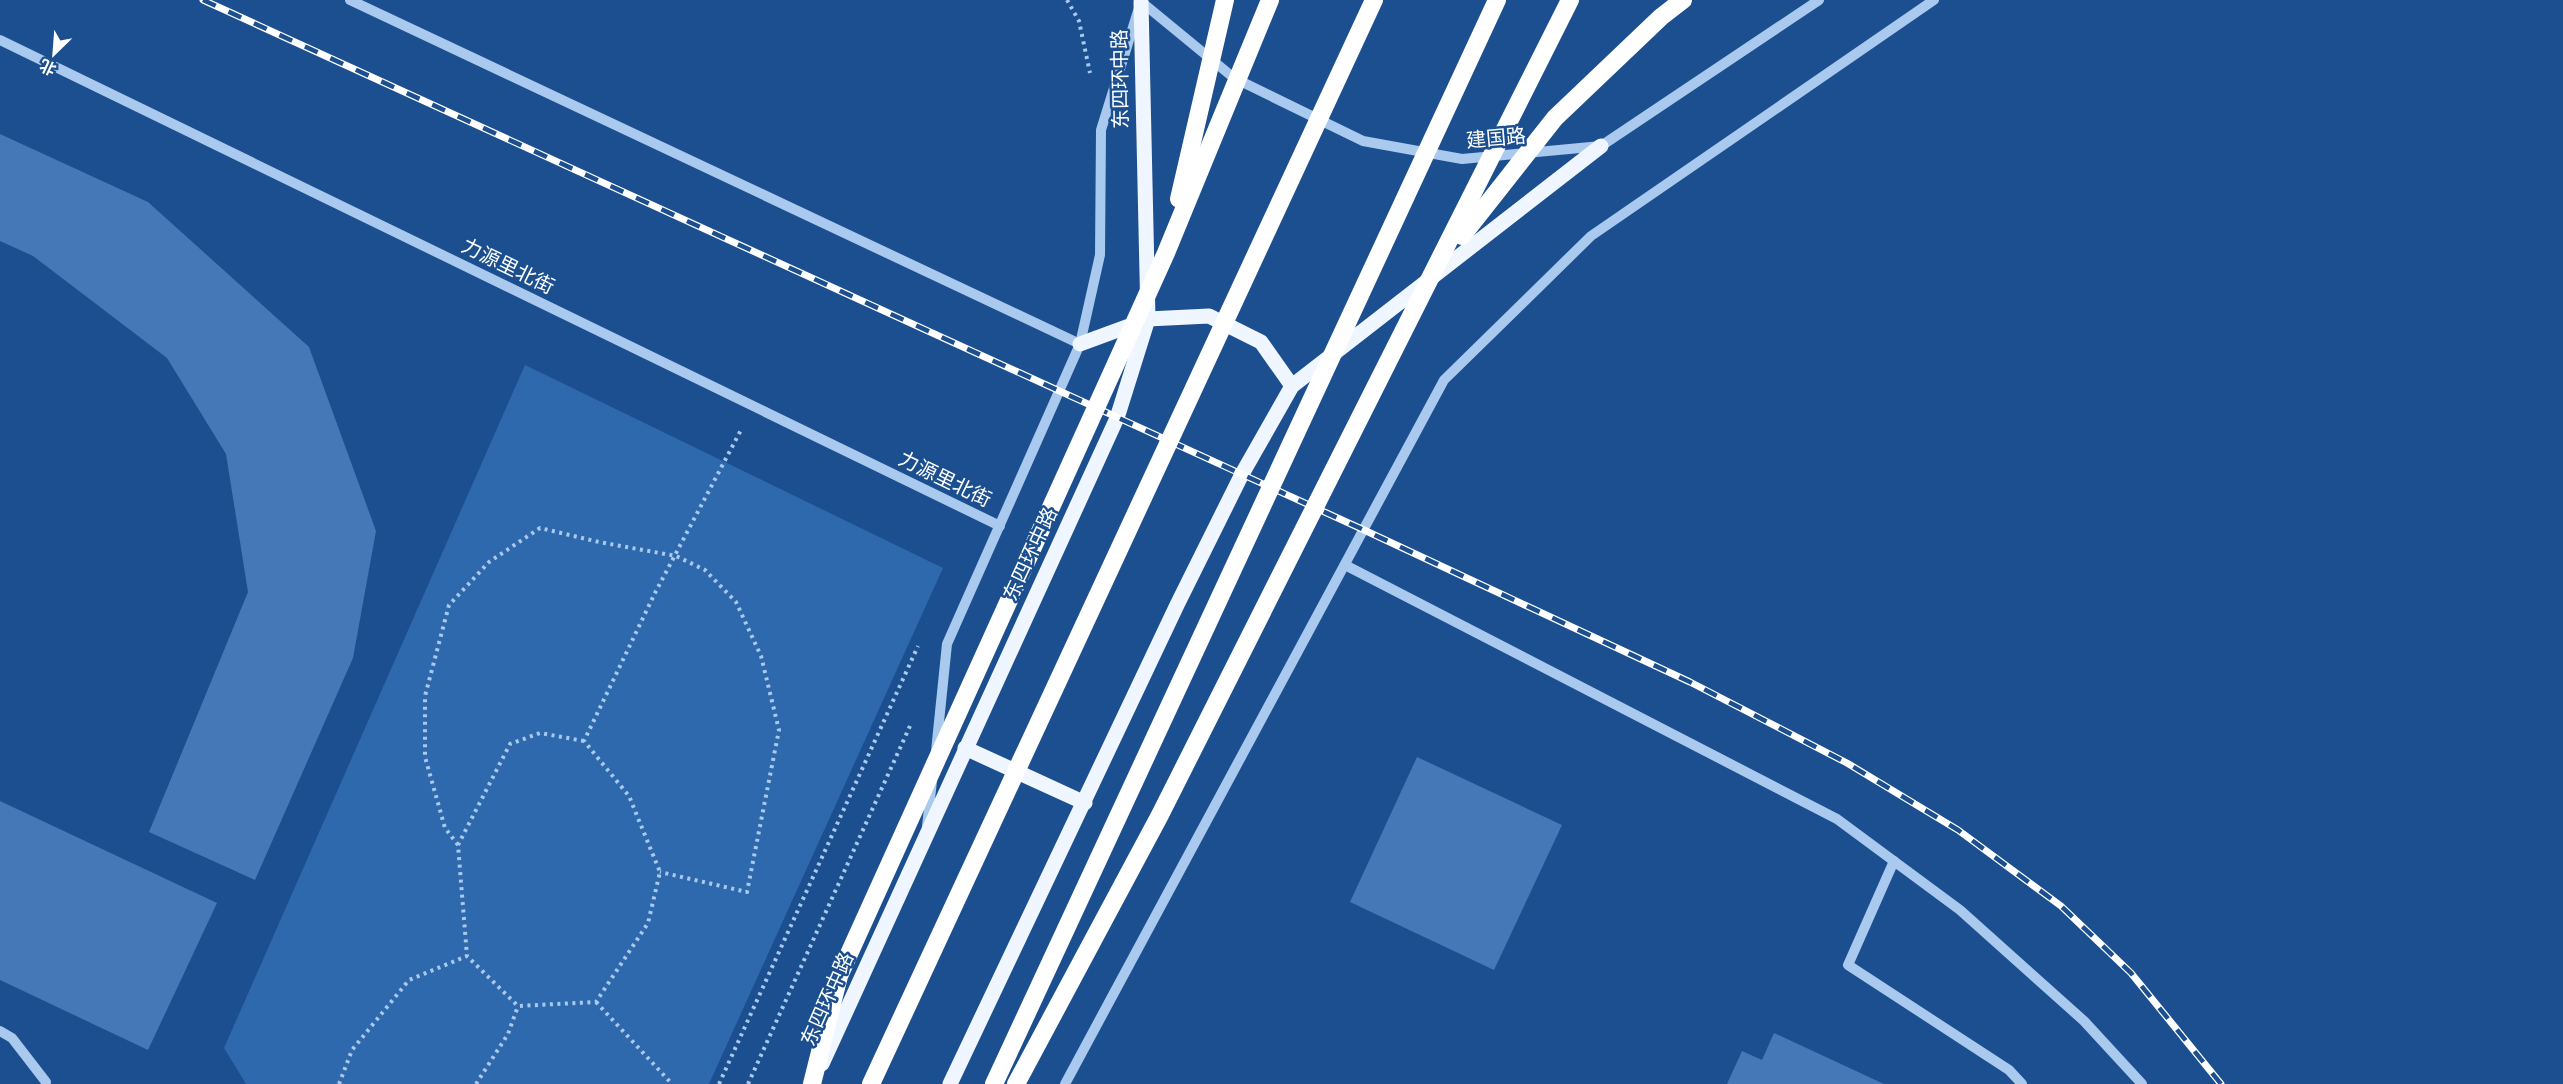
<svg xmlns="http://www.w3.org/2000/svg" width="2563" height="1084" font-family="Lato,'Noto Sans SC',sans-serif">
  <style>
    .green { fill: #2e69ad }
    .building { fill: #4478b7 }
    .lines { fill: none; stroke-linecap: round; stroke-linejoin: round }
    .path { stroke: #a9c9ee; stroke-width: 4; stroke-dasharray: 3 4.5; stroke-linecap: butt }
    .minor { stroke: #a9c9ee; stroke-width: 10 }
    .major { stroke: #f0f6ff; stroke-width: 15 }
    .rail-casing { stroke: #fff; stroke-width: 7 }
    .rail { stroke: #1b4f8f; stroke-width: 4.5; stroke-dasharray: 14; stroke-linecap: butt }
    .highway-bridge { stroke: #fff; stroke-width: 18 }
    .labels { text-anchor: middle; stroke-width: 5; stroke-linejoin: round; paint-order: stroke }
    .street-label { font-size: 20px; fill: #fff; stroke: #1b4f8f }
  </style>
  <rect width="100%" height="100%" fill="#1b4f8f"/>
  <polygon class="green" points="525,365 943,568 709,1084 246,1084 224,1048"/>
  <g class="building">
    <polygon points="0,134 148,202 309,347 376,531 353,658 255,880 149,832 248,592 226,454 167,358 33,256 0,241"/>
    <polygon points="1417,757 1562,825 1494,970 1350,902"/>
    <polygon points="0,801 217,903 148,1050 0,980"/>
    <polygon points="1774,1033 1884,1084 1727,1084 1742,1051 1762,1060"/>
  </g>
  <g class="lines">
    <g class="path">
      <polyline points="1067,0 1079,21 1090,73"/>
      <polyline points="584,741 540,733 510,744 458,845 467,956 518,1006 596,1002 648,923 660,872 629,796 584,741 655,593 741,430"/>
      <polyline points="458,845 445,828 425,757 425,696 449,605 489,562 540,528 599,542 676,556 705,570 736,602 761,656 779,730 747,892 660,872"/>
      <polyline points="596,1002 672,1084"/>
      <polyline points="339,1084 352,1050 409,980 467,956"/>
      <polyline points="476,1084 508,1034 518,1006"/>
      <polyline points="719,1084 918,646"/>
      <polyline points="748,1084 910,726"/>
    </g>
    <g class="minor">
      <polyline points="350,0 1080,344"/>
      <polyline points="1139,0 1234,78 1363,141 1462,159 1601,146 1819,0"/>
      <polyline points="0,40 1000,526"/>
      <polyline points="1345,565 1837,819 1960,910 2084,1021 2142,1084"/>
      <polyline points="936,751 947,644 1080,344 1100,255 1101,130 1138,11"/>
      <polyline points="927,826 932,781"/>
      <polyline points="1894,861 1848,965 2009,1070 2022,1084"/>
      <polyline points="0,1031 12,1038 46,1082"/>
      <polyline points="1065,1084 1444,380 1591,236 1934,0"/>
    </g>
    <g class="major">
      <polyline points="1080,344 1148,319 1209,316 1261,342 1292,386"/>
      <polyline points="965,748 1085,803"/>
      <polyline points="822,1064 1117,418 1148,319 1141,2"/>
      <polyline points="950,1084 1177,605 1242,474 1292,386 1601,146"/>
    </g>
    <defs>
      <polyline id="rail" points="203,0 1364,530 1690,682 1847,763 1958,830 2061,906 2131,973 2221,1084"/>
    </defs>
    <use href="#rail" class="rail-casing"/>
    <use href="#rail" class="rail"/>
    <g class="highway-bridge">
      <polyline points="1179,199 1225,0"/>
      <polyline points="1462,236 1555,118 1661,17 1683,0"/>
      <polyline points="812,1084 839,976 1166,253 1270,0"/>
      <polyline points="871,1084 1374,0"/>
      <polyline points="994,1084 1497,0"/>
      <polyline points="1016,1084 1160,815 1570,0"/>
    </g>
  </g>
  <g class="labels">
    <g class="street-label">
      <text transform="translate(1120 79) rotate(-91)" y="7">东四环中路</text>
      <text transform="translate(1496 138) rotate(-5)" y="7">建国路</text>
      <text transform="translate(508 266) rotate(26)" y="7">力源里北街</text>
      <text transform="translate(945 479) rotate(26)" y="7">力源里北街</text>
      <text transform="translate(1030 554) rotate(-65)" y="7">东四环中路</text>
      <text transform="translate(827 999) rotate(-66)" y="7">东四环中路</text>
    </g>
  </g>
  <g transform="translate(54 54) rotate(205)" stroke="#1b4f8f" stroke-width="4.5" paint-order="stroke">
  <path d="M0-4.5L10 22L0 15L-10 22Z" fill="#ffffff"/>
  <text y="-9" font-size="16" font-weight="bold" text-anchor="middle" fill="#ffffff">北</text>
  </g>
</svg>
